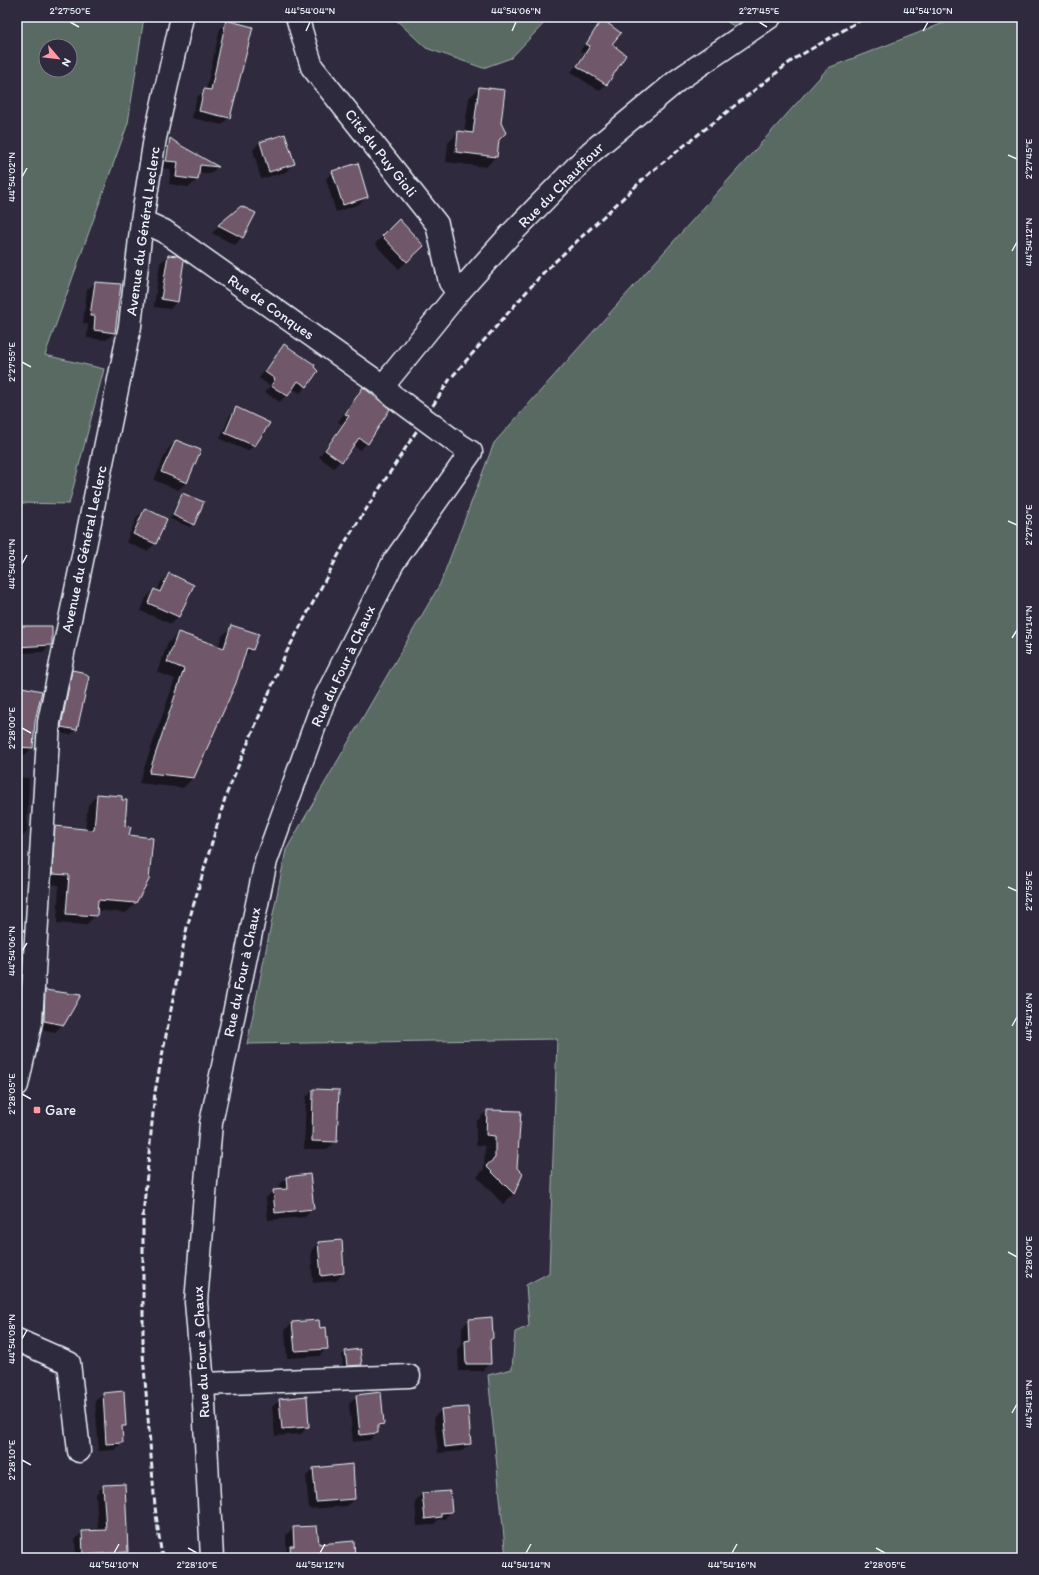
<svg xmlns="http://www.w3.org/2000/svg" width="1039" height="1575" font-family="Itim,sans-serif">
  <style>
    .green { fill: #586a62; stroke: #a0aead; fill-rule: evenodd }
    .shadow { fill: #0007 }
    .building { fill: #6f586a; stroke: #e8f1f8 }
    .lines { fill: none; stroke-linecap: round; stroke-linejoin: round }
    .minor-casing { stroke: #e8f1f8; stroke-width: 25 }
    .minor { stroke: #2f2a3d; stroke-width: 22 }
    .rail { stroke: #e8f1f8; stroke-width: 3; stroke-dasharray: 6 3; stroke-linecap: butt }
    .minor-bridge-casing { stroke: #e8f1f8; stroke-width: 25; stroke-linecap: butt }
    .minor-bridge { stroke: #2f2a3d; stroke-width: 22 }
    .ticks { fill: none; stroke: #e8f1f8; stroke-width: 1.5 }
    .poi-dot { fill: #ff9aa2; stroke: #2f2a3d; stroke-width: 1.5 }
    .labels { text-anchor: middle; stroke-width: 3; stroke-linejoin: round; paint-order: stroke }
    .street-label { font-size: 15px; fill: #e8f1f8; stroke: #2f2a3d }
    .poi-label { font-size: 15px; fill: #e8f1f8; stroke: #2f2a3d; text-anchor: start }
    .neatline { fill: none; stroke: #e8f1f8; stroke-width: 1.5 }
    .ticks-label { font-size: 10px; text-anchor: middle; fill: #e8f1f8 }
  </style>
  <rect width="100%" height="100%" fill="#2f2a3d"/>
  <filter id="ink" filterUnits="userSpaceOnUse"><feTurbulence type="fractalNoise" baseFrequency=".025" numOctaves="2"/><feDisplacementMap in="SourceGraphic" scale="8" xChannelSelector="R" yChannelSelector="G"/><feConvolveMatrix kernelMatrix="1 2 1 2 8 2 1 2 1" color-interpolation-filters="sRGB"/></filter>
  <g filter="url(#ink)">
    <g class="green">
      <path d="M17,17H144L128,123L45,355L104,369L69,504L17,503ZM46,46H70V70H46Z"/>
      <polygon points="393,17 550,17 511,58 483,68 426,48"/>
      <polygon points="720,17 748,17 735,27"/>
      <polygon points="959,17 1022,17 1022,1558 506,1558 488,1375 512,1369 515,1332 529,1326 526,1285 549,1273 557,1039 247,1044 286,850 440,584 494,443 828,68"/>
    </g>
    <g class="shadow">
      <polygon points="602,21 610,44 625,55 606,84 577,64 584,53 580,51"/>
      <polygon points="227,22 229,117 222,125 192,118 197,97 206,90 220,29"/>
      <polygon points="576,66 605,85 599,91 571,72"/>
      <polygon points="479,88 498,139 496,156 486,167 446,162 448,143 459,132 464,133 469,98"/>
      <polygon points="284,135 293,164 286,172 261,179 253,150 260,142"/>
      <polygon points="170,140 217,167 210,174 198,173 197,180 189,187 169,184 171,169 159,168 163,147"/>
      <polygon points="333,172 367,197 359,204 336,212 326,179"/>
      <polygon points="242,207 242,237 235,245 212,233"/>
      <polygon points="399,220 422,246 399,269 375,244"/>
      <polygon points="168,256 177,301 170,309 154,307 160,263"/>
      <polygon points="95,283 114,333 106,340 87,338 88,324 83,323 87,290"/>
      <polygon points="284,345 306,386 300,393 292,388 280,402 265,392 270,386 259,378"/>
      <polygon points="363,388 367,443 360,450 352,445 334,468 319,457 342,424 338,422 356,396"/>
      <polygon points="236,409 254,445 248,451 220,439 230,415"/>
      <polygon points="176,441 200,451 186,483 178,490 154,480 168,449"/>
      <polygon points="182,494 193,524 190,527 170,519 179,497"/>
      <polygon points="145,510 166,519 155,544 147,551 126,542 137,517"/>
      <polygon points="17,555 20,555 20,591 17,595"/>
      <polygon points="169,574 193,585 178,617 171,624 141,611 146,598 154,590 157,592 161,582"/>
      <polygon points="17,627 51,644 43,652 17,653"/>
      <polygon points="232,627 252,649 242,659 193,778 183,788 139,783 175,679 157,672 168,643 178,633 218,647 222,636"/>
      <polygon points="73,671 76,730 70,735 56,732 67,677"/>
      <polygon points="17,687 34,721 32,748 25,755 17,754"/>
      <polygon points="17,777 29,778 27,832 19,840 17,840"/>
      <polygon points="97,795 124,827 136,903 126,913 96,910 96,915 86,925 57,923 59,885 43,883 46,837 56,827 85,830 88,805"/>
      <polygon points="46,991 63,1024 55,1032 36,1028 38,998"/>
      <polygon points="17,998 19,999 17,1017"/>
      <polygon points="314,1090 336,1141 328,1149 304,1149 306,1097"/>
      <polygon points="487,1111 516,1168 522,1174 513,1194 503,1204 477,1177 484,1169 485,1146 476,1145 476,1122"/>
      <polygon points="287,1178 312,1209 305,1217 268,1220 266,1198 273,1191 280,1190 279,1185"/>
      <polygon points="341,1241 343,1273 336,1281 313,1283 311,1251 318,1243"/>
      <polygon points="469,1320 492,1338 489,1342 490,1363 482,1371 459,1371 458,1349 462,1345 462,1327"/>
      <polygon points="292,1323 319,1329 327,1348 319,1356 287,1358 285,1330"/>
      <polygon points="345,1352 361,1365 357,1368 343,1369 342,1355"/>
      <polygon points="123,1392 125,1425 121,1429 122,1442 115,1450 99,1451 95,1401 103,1394"/>
      <polygon points="357,1396 383,1423 370,1440 353,1442 349,1403"/>
      <polygon points="280,1400 308,1426 301,1434 275,1436 272,1407"/>
      <polygon points="442,1410 470,1444 462,1451 438,1453 434,1417"/>
      <polygon points="314,1469 354,1498 347,1506 309,1509 306,1476"/>
      <polygon points="103,1486 127,1552 121,1558 76,1558 75,1540 82,1532 98,1531 96,1494"/>
      <polygon points="422,1494 451,1512 444,1519 438,1520 433,1525 417,1526 415,1501"/>
      <polygon points="316,1527 318,1545 354,1558 287,1558 286,1535 293,1528"/>
    </g>
    <g class="building">
      <polygon points="602,19 621,33 612,44 626,55 607,85 577,66 590,46 586,44"/>
      <polygon points="226,20 253,27 230,118 199,111 204,89 211,90"/>
      <polygon points="479,87 505,90 501,123 506,133 499,140 497,157 456,152 458,131 473,133"/>
      <polygon points="285,134 295,164 269,172 260,142"/>
      <polygon points="170,138 180,145 219,167 200,165 198,180 176,177 178,162 166,161"/>
      <polygon points="358,163 368,197 343,205 332,171"/>
      <polygon points="241,206 256,213 243,238 218,225"/>
      <polygon points="399,219 424,246 407,262 382,236"/>
      <polygon points="168,255 178,256 184,260 178,302 161,299"/>
      <polygon points="95,282 121,284 115,333 94,330 95,316 90,316"/>
      <polygon points="284,344 315,365 314,367 318,371 307,387 298,381 288,396 271,386 275,379 265,372"/>
      <polygon points="363,387 390,409 368,444 359,438 342,462 325,450 349,416 345,414"/>
      <polygon points="236,407 270,423 255,446 225,433"/>
      <polygon points="176,440 201,450 187,483 161,472"/>
      <polygon points="182,493 204,502 194,525 173,515"/>
      <polygon points="145,508 167,519 156,544 133,534"/>
      <polygon points="169,573 194,585 179,617 148,603 154,589 160,592"/>
      <polygon points="231,625 259,634 253,650 247,648 236,683 194,778 149,773 184,669 167,662 178,632 224,648"/>
      <polygon points="17,626 52,626 52,645 17,647"/>
      <polygon points="72,670 82,672 89,677 77,730 61,727"/>
      <polygon points="17,686 42,691 35,721 33,748 17,747"/>
      <polygon points="97,794 122,796 122,800 127,800 125,826 131,827 129,835 153,838 149,880 136,903 98,900 97,916 66,914 69,875 52,874 55,826 94,830"/>
      <polygon points="45,990 81,995 64,1025 44,1021"/>
      <polygon points="313,1089 339,1090 337,1142 312,1141"/>
      <polygon points="487,1110 521,1111 517,1168 523,1174 514,1194 486,1166 495,1158 495,1136 486,1135"/>
      <polygon points="310,1174 314,1209 275,1213 273,1190 287,1189 286,1177"/>
      <polygon points="342,1240 344,1273 321,1276 318,1242"/>
      <polygon points="492,1317 493,1338 490,1340 491,1364 466,1364 465,1341 470,1340 469,1319"/>
      <polygon points="319,1320 320,1328 326,1327 328,1349 295,1351 292,1322"/>
      <polygon points="360,1349 362,1365 347,1366 345,1351"/>
      <polygon points="124,1391 126,1426 122,1426 123,1443 106,1444 103,1393"/>
      <polygon points="381,1392 384,1424 378,1425 378,1433 360,1435 356,1395"/>
      <polygon points="307,1396 309,1427 282,1429 279,1399"/>
      <polygon points="468,1407 471,1444 445,1447 441,1409"/>
      <polygon points="353,1464 355,1499 316,1502 313,1468"/>
      <polygon points="125,1484 128,1552 83,1555 82,1531 106,1530 103,1485"/>
      <polygon points="450,1491 452,1512 441,1513 441,1517 425,1519 422,1493"/>
      <polygon points="317,1526 319,1544 354,1541 355,1558 291,1558 290,1546 294,1546 293,1527"/>
    </g>
    <g class="lines">
      <defs>
        <g id="minor">
          <polyline points="297,17 312,67 437,224 450,282 458,293"/>
          <polyline points="142,221 164,231 383,386 393,396"/>
          <polyline points="383,386 458,293 509,236 591,152 678,80 770,17"/>
          <polyline points="17,1085 31,1022 49,722 130,326 142,221 155,138 182,17"/>
          <polyline points="17,1340 69,1363 79,1451"/>
          <polyline points="203,1384 409,1376"/>
          <polyline points="212,1558 203,1384 196,1302 211,1123 266,861 324,700 393,563 471,452 457,443"/>
        </g>
      </defs>
      <use href="#minor" class="minor-casing"/>
      <use href="#minor" class="minor"/>
      <polyline class="rail" points="162,1558 155,1507 143,1354 143,1215 155,1092 187,927 226,795 285,655 347,539 450,379 544,272 652,171 794,59 866,17"/>
      <defs>
        <polyline id="minor-bridge" points="396,398 457,443"/>
      </defs>
      <use href="#minor-bridge" class="minor-bridge-casing"/>
      <use href="#minor-bridge" class="minor-bridge"/>
    </g>
  </g>
  <path class="ticks" d="M70,22L79,27M759,22L767,27M306,31L310,22M512,31L516,22M923,31L928,22M1008,155L1017,159M22,177L27,168M1012,251L1017,242M22,362L31,367M1008,521L1017,525M22,564L27,555M1012,638L1017,630M22,728L31,733M1008,887L1017,891M22,951L27,943M1012,1026L1017,1017M22,1094L31,1099M1008,1252L1017,1257M22,1339L27,1330M1012,1413L1017,1404M22,1460L31,1465M188,1548L197,1553M876,1548L885,1553M114,1553L119,1544M320,1553L325,1544M526,1553L531,1544M732,1553L737,1544"/>
  <rect class="poi-dot" x="33" y="1106" width="8" height="8" rx="2"/>
  <g class="labels">
    <g class="street-label">
      <text transform="translate(381 153) rotate(52)" y="5">Cité du Puy Gioli</text>
      <text transform="translate(561 185) rotate(-45)" y="5">Rue du Chauffour</text>
      <text transform="translate(143 231) rotate(-82)" y="5">Avenue du Général Leclerc</text>
      <text transform="translate(271 307) rotate(35)" y="5">Rue de Conques</text>
      <text transform="translate(84 549) rotate(-78)" y="5">Avenue du Général Leclerc</text>
      <text transform="translate(343 666) rotate(-65)" y="5">Rue du Four à Chaux</text>
      <text transform="translate(242 972) rotate(-78)" y="5">Rue du Four à Chaux</text>
      <text transform="translate(201 1352) rotate(-93)" y="5">Rue du Four à Chaux</text>
    </g>
    <g class="poi-label">
      <text x="45" y="1115">Gare</text>
    </g>
  </g>
  <rect width="1039" height="1575" fill="none" stroke="#2f2a3d" stroke-width="44"/>
  <g transform="translate(58 58) rotate(118)"><circle r="19" fill="#2f2a3d" stroke="#797a88"/>
  <path d="M0-3L7 15L0 10L-7 15Z" fill="#ff9aa2"/>
  <text y="-6" font-size="11" font-weight="bold" text-anchor="middle" fill="#e8f1f8">N</text>
  </g>
  <rect x="22" y="22" width="995" height="1531" class="neatline"/>
  <g class="ticks-label">
    <text x="70" y="14">2°27'50"E</text>
    <text x="310" y="14">44°54'04"N</text>
    <text x="516" y="14">44°54'06"N</text>
    <text x="759" y="14">2°27'45"E</text>
    <text x="928" y="14">44°54'10"N</text>
    <text transform="translate(1028 159) rotate(-90)" y="4">2°27'45"E</text>
    <text transform="translate(11 177) rotate(-90)" y="4">44°54'02"N</text>
    <text transform="translate(1028 242) rotate(-90)" y="4">44°54'12"N</text>
    <text transform="translate(11 362) rotate(-90)" y="4">2°27'55"E</text>
    <text transform="translate(1028 525) rotate(-90)" y="4">2°27'50"E</text>
    <text transform="translate(11 564) rotate(-90)" y="4">44°54'04"N</text>
    <text transform="translate(1028 630) rotate(-90)" y="4">44°54'14"N</text>
    <text transform="translate(11 728) rotate(-90)" y="4">2°28'00"E</text>
    <text transform="translate(1028 891) rotate(-90)" y="4">2°27'55"E</text>
    <text transform="translate(11 951) rotate(-90)" y="4">44°54'06"N</text>
    <text transform="translate(1028 1017) rotate(-90)" y="4">44°54'16"N</text>
    <text transform="translate(11 1094) rotate(-90)" y="4">2°28'05"E</text>
    <text transform="translate(1028 1257) rotate(-90)" y="4">2°28'00"E</text>
    <text transform="translate(11 1339) rotate(-90)" y="4">44°54'08"N</text>
    <text transform="translate(1028 1404) rotate(-90)" y="4">44°54'18"N</text>
    <text transform="translate(11 1460) rotate(-90)" y="4">2°28'10"E</text>
    <text x="114" y="1568">44°54'10"N</text>
    <text x="197" y="1568">2°28'10"E</text>
    <text x="320" y="1568">44°54'12"N</text>
    <text x="526" y="1568">44°54'14"N</text>
    <text x="732" y="1568">44°54'16"N</text>
    <text x="885" y="1568">2°28'05"E</text>
  </g>
</svg>
